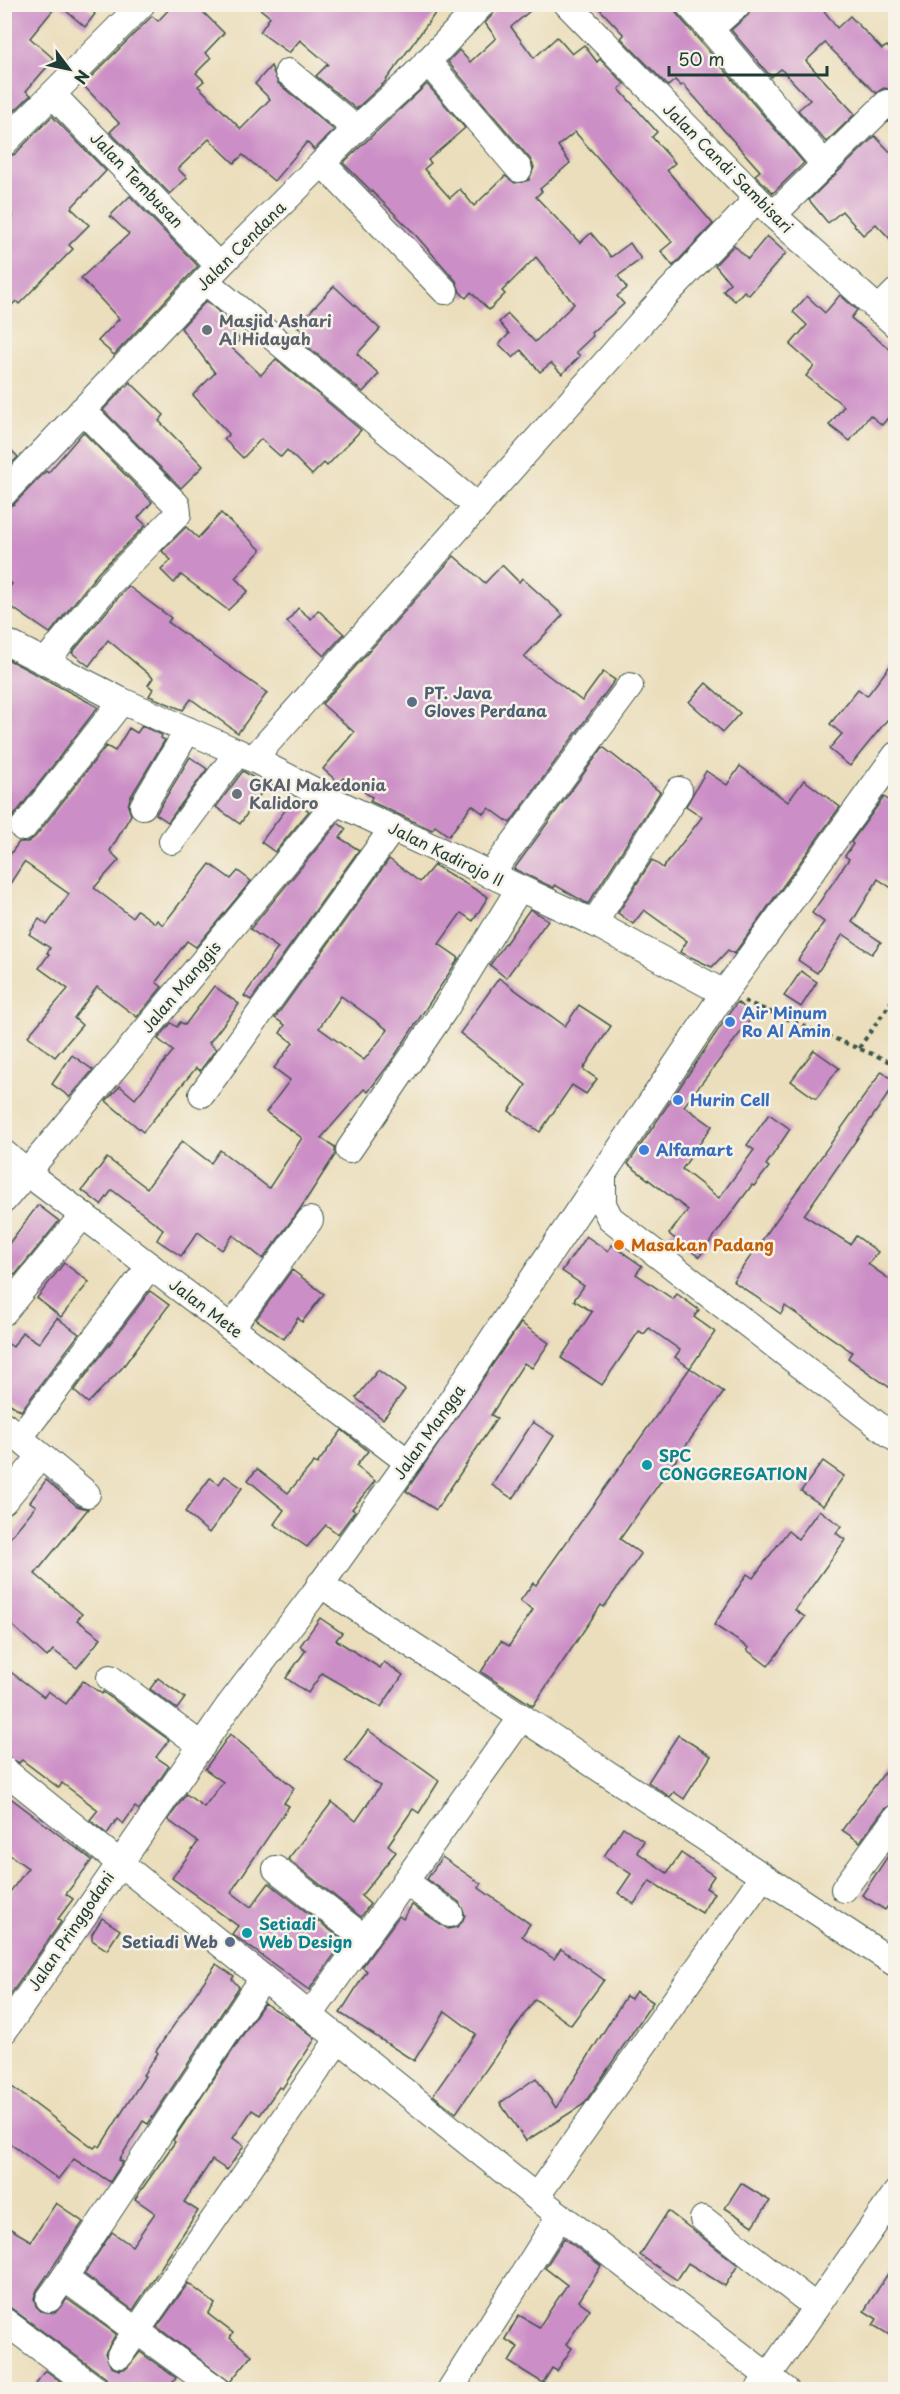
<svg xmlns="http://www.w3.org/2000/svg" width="900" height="2394" font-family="'Playpen Sans',sans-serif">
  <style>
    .building { fill: #cc8ec6; fill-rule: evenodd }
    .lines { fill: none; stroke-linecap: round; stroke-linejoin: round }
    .minor-casing { stroke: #3e5548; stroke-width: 28 }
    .path { stroke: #3e5548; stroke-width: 4; stroke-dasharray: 4.5 4.5; stroke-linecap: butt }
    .minor { stroke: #fff; stroke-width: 26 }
    .worship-dot { fill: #6b7280; stroke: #f7f3e8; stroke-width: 2 }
    .service-dot { fill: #5c6f8a; stroke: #f7f3e8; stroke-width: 2 }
    .shop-dot { fill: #3f7fe0; stroke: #f7f3e8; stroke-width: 2 }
    .food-dot { fill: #e8710a; stroke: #f7f3e8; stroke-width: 2 }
    .culture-dot { fill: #0f9aa8; stroke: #f7f3e8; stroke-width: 2 }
    .labels { text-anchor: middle; stroke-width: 5; stroke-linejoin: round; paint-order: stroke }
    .street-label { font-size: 16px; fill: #1f3d34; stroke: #f7f3e8 }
    .worship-label { font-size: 16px; font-weight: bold; fill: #5b616d; stroke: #f7f3e8; text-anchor: start }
    .service-label { font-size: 16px; font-weight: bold; fill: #4e5e75; stroke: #f7f3e8; text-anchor: start }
    .shop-label { font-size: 16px; font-weight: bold; fill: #366cbe; stroke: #f7f3e8; text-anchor: start }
    .food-label { font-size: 16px; font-weight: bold; fill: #c56008; stroke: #f7f3e8; text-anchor: start }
    .culture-label { font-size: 16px; font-weight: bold; fill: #0d838f; stroke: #f7f3e8; text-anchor: start }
  </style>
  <rect width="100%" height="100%" fill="#f7f3e8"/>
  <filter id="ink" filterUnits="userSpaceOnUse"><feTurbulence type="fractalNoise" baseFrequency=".0167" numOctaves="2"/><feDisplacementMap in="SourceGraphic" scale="12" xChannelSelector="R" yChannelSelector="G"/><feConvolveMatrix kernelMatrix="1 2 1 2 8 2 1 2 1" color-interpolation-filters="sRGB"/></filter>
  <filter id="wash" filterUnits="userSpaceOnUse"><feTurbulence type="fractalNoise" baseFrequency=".008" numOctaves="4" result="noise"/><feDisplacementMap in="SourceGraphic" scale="24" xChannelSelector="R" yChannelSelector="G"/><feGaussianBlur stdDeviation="1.35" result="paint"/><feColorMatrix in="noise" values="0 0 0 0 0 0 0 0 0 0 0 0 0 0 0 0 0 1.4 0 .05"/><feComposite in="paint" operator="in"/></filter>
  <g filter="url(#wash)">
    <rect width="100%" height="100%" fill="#ebdebc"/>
    <g id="blocks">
      <g class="building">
        <polygon points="4,4 58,4 30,38 54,59 26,91 31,95 4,121"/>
        <polygon points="58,4 84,4 95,14 85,27"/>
        <polygon points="174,4 195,4 224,33 205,53 211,58 196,73 204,81 198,86 241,129 270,99 255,84 271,66 278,83 334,130 314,150 307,142 274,181 243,155 234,163 209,139 178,169 187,178 170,194 110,132 119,123 83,85 152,16 158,21"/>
        <polygon points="254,4 442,4 384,83 356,109 316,76 328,64 300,40 289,53 260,32 270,17"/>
        <polygon points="497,4 538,4 511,27 534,58 557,37 572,54 584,45 597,62 600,59 624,84 619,89 657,132 652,137 675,163 667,170 713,224 673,266 661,251 672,242 575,132 558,146 570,163 540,189 542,191 536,197 580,243 591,233 611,257 630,243 641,259 618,276 627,288 617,296 624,304 591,333 593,336 576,352 580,356 562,374 551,363 540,372 521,350 513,358 499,344 509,334 499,322 508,314 535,342 574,304 536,257 502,291 505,294 489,310 471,292 466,298 460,292 456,281 412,231 343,163 427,84 465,128 428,160 431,163 424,169 450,198 460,189 474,206 505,176 515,183 529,180 534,167 530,159 448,62 459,50 470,62 496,38 485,23 493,14"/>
        <polygon points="595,4 673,4 677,14 804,163 773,193 755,175 760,171 683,84 681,86 675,80 668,86 621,38 624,35"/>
        <polygon points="753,4 819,4 837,28 850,16 882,49 887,46 896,57 896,91 884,88 876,93 825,43 806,61 855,114 826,142 798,110 810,100 781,69 771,77 731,30 748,15"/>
        <polygon points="52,116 106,171 71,208 89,225 69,245 73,249 19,304 16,301 4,313 4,225 13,217 4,209 4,158 15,154"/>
        <polygon points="875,136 896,158 896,245 876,224 863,235 842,211 828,223 809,200"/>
        <polygon points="130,196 198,266 114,355 98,341 119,319 81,278 129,234 110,216"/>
        <polygon points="767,236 786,253 749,295 744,291 735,301 723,291 730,283 715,265 734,245 748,259"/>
        <polygon points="334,286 380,329 357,354 379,374 363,392 296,337 303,330 297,326"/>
        <polygon points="840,295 857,310 851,318 896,354 896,408 882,425 870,415 850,441 829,425 844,406 806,376 814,366 790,345 807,325 793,312 807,296 825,313"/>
        <polygon points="206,301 218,311 240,340 231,347 261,375 276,359 361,430 327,466 324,463 312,475 287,450 281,457 261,439 243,458 224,439 229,434 193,395 215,373 181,328"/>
        <polygon points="130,382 164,415 159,421 203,466 181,488 103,410"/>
        <polygon points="83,432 152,502 138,518 146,525 98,573 50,633 4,602 4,594 12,584 4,578 4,508 14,504 46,471 48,473"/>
        <polygon points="4,443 18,457 4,471"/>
        <polygon points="221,513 261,550 235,578 248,591 228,610 181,575 174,583 161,570 171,560 162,551 186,527 198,538"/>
        <polygon points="454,556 485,583 502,565 519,582 522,578 563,615 524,657 582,701 603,672 615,680 510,823 489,808 484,814 472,805 449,836 435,826 432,830 374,803 370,801 372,797 343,778 339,783 323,769 354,732 322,704"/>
        <polygon points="128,586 171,618 168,622 267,693 238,733 191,699 183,710 149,696 153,689 148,685 153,678 108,640 89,666 72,653"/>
        <polygon points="298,608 311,619 318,610 344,634 324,656 287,622"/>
        <polygon points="896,658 896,709 850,766 829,749 842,734 830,724 858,689 867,696"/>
        <polygon points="7,659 98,707 13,817 4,811 4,664"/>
        <polygon points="706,683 740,713 723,732 689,702"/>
        <polygon points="142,726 162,735 161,738 165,740 130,798 128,806 131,815 110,851 119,860 94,888 132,917 137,910 155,923 157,920 163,925 210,864 231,879 238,871 251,881 196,947 187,941 156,982 162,987 137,1017 97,987 74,1018 82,1025 55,1057 28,1036 68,989 39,968 49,954 47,953 50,948 29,934 39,919 47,925 69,894 24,862 4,893 4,863 19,842 28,842 35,837 106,746 115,751 129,728 137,733"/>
        <polygon points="603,747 660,792 588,904 555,885 554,888 514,869"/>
        <polygon points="190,757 207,769 168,822 156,814"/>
        <polygon points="740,766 788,802 804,780 840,807 734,954 728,950 712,967 680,952 687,941 644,910 633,924 618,913 652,860 663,868 702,817 686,806 706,771 727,785"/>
        <polygon points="243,771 266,786 240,824 216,807"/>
        <polygon points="884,797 896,805 896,891 878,879 852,922 881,942 872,954 843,934 817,973 798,960 824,922 812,913 849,859 845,856 853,844 851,842"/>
        <polygon points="293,800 309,811 275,852 261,842"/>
        <polygon points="338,823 346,829 340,838 359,850 251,1000 244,996 278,948 250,929"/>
        <path d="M389,859L420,882L434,865L488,897L473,921L461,913L439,944L459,958L390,1063L368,1092L364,1089L321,1138L335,1147V1155L300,1209L263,1259L233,1235L222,1250L198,1232L181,1256L157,1240L163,1229L112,1190L101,1205L82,1190L107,1158L147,1188L182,1141L211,1163L220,1150L269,1188L302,1138L266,1112L290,1080L274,1068L293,1043L280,1033L285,1025L275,1018ZM341,996L388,1030L364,1060L319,1028Z"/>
        <polygon points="530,909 548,920 506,978 490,965"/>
        <polygon points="801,971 817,982 801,1007 784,996"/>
        <polygon points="499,978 565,1026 579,1005 611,1026 583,1069 597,1079 586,1094 572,1085 540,1132 509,1111 526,1085 460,1033"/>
        <polygon points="214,986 239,1004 209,1043 216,1049 200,1071 196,1068 143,1132 106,1101 120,1086 135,1099 173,1051 158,1039 171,1023 177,1027 180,1022 185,1025"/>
        <polygon points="737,1002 754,1015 684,1106 712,1126 682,1169 719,1198 754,1150 747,1145 769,1114 790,1129 766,1165 769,1167 754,1186 752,1185 699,1257 669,1234 688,1210 628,1164"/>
        <polygon points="814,1050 839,1068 816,1099 791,1081"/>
        <polygon points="72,1055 93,1070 70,1097 52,1084"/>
        <polygon points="882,1071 896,1083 804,1215 850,1244 856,1236 878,1252 868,1264 896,1284 896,1392 848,1358 852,1352 785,1306 781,1314 733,1281"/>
        <polygon points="38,1205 59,1221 15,1275 4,1268 4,1250"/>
        <polygon points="586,1236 608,1251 612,1245 642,1266 636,1274 673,1299 677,1294 699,1310 694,1317 715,1332 690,1368 675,1357 680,1350 649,1328 644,1334 639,1331 602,1385 561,1358 592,1312 574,1300 584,1286 562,1271"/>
        <polygon points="64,1263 89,1282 61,1317 37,1298"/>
        <polygon points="292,1270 324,1294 302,1322 298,1318 284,1339 256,1319"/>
        <polygon points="150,1291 169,1305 122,1368 88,1403 74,1391"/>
        <polygon points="57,1318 79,1334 21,1411 4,1400 4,1341 13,1347 22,1332 39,1343"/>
        <polygon points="521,1323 549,1343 532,1368 524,1363 491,1415 497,1418 436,1510 406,1491"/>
        <polygon points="690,1368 724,1392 620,1539 641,1554 604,1607 601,1605 533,1706 481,1672 501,1641 509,1646 533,1610 520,1601 533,1583 536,1585"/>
        <polygon points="378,1370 405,1390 383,1419 356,1398"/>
        <polygon points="533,1422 554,1436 513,1499 492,1485"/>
        <polygon points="342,1430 368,1451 356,1466 375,1481 352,1509 355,1511 338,1534 326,1525 307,1547 274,1524 284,1510 248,1480 257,1469 288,1493 314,1462 317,1464"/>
        <polygon points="823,1461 844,1476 823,1506 801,1491"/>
        <polygon points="225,1476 242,1488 209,1533 185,1512 210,1478 219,1484"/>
        <polygon points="46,1480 77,1506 88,1509 35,1574 82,1614 77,1620 101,1638 77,1668 53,1650 47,1657 4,1618 4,1545 36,1506 30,1502"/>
        <polygon points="819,1510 841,1526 836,1533 845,1540 795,1610 805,1617 768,1666 747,1650 749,1648 714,1625 747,1574 753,1578 788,1531 798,1539"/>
        <polygon points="320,1618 342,1633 336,1640 380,1668 384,1662 403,1675 381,1707 322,1673 308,1693 286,1678 306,1650 300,1646"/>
        <polygon points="4,1667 44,1697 48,1691 66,1704 83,1681 102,1694 103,1692 169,1740 156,1757 169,1766 139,1810 135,1807 123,1824 117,1819 107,1834 90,1820 98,1810 62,1783 59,1788 22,1760 19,1763 4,1755"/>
        <polygon points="158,1678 185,1698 177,1709 150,1689"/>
        <polygon points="368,1730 439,1781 419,1813 413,1809 388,1845 396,1852 361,1896 370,1904 361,1917 288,1859 332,1802 356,1821 380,1786 345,1761"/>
        <polygon points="230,1734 294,1788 284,1803 289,1806 231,1892 251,1907 269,1883 344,1941 309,1990 232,1934 238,1926 172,1878 198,1842 168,1820 186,1794 204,1807 223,1782 205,1769"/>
        <polygon points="678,1735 711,1756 684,1799 674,1792 670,1797 648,1782"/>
        <polygon points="896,1757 896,1803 884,1809 860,1842 842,1830"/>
        <polygon points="4,1793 92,1860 66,1894 73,1899 58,1919 61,1922 4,2004 4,1900 28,1868 4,1851"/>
        <polygon points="623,1827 644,1841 637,1852 667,1873 681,1853 714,1876 706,1888 714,1893 702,1913 650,1881 634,1904 618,1893 631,1874 604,1856"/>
        <polygon points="896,1844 896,1895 885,1910 862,1895"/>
        <polygon points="442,1857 481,1884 479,1888 530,1924 522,1936 554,1959 561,1949 604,1980 571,2025 535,1999 456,2113 433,2095 476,2034 445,2011 414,2061 340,2013 367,1971 362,1967 399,1916 403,1919 412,1905 448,1929 457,1927 462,1922 465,1915 459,1902 427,1879"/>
        <polygon points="102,1918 120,1930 107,1950 92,1940 92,1934"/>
        <polygon points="216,1964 234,1976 232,1979 239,1987 148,2124 143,2121 119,2160 123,2162 110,2182 74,2159 58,2179 4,2139 4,2081 94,2148 97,2145 100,2147 145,2076 143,2075 158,2053 156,2051"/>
        <polygon points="636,1991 653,2002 584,2104 526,2141 500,2103 536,2078 556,2108 626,1996 631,1999"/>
        <polygon points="264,2003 291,2019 315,2039 282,2089 279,2087 260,2115 252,2110 233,2138 244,2146 227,2170 212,2160 184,2202 198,2211 133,2310 84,2274 112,2232 132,2246 155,2213 135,2199 175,2142 173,2140"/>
        <polygon points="741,2183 770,2201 753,2226 725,2208"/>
        <polygon points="56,2203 83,2222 37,2290 34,2298 36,2306 41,2311 55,2313 67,2299 116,2334 105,2353 111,2367 119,2370 127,2368 140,2352 176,2378 168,2390 112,2390 106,2378 4,2303 4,2225 31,2241"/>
        <polygon points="668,2211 738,2265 725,2286 688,2263 677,2280 640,2255"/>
        <polygon points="564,2238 601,2266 579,2301 590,2309 566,2344 572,2348 557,2371 552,2368 543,2383 509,2362 518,2347 505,2339 519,2315 539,2327 567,2285 545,2268"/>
        <polygon points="896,2261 896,2339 873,2325 877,2319 864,2311"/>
        <polygon points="188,2283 215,2304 208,2314 233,2333 230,2338 252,2355 230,2382 157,2327"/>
        <polygon points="45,2370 60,2381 54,2390 32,2390"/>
      </g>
    </g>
  </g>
  <g filter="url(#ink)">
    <use href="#blocks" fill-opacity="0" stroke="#3e5548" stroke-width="1.5"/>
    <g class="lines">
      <defs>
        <g id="minor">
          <polyline points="567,4 773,215 896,325"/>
          <polyline points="688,4 710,29"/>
          <polyline points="738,4 710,29 825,165"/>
          <polyline points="427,61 519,169"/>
          <polyline points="288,72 356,129"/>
          <polyline points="53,95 219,266"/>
          <polyline points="4,143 142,4"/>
          <polyline points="323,164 445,291"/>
          <polyline points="773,215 887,103"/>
          <polyline points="205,281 478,507"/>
          <polyline points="878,310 896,292"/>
          <polyline points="4,493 219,266 356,129 409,81 482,4"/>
          <polyline points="4,641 122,701 253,759 336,802 594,923 724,993"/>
          <polyline points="46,661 110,583 178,514 177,505 82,410"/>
          <polyline points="253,759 663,298 757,199"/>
          <polyline points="143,806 188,730"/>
          <polyline points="23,828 122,701"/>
          <polyline points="172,841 238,752"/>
          <polyline points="490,875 630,686"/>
          <polyline points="594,923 679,790"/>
          <polyline points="202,1094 393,828"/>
          <polyline points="349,1150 447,1006 519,889"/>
          <polyline points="4,1153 26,1172 408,1462"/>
          <polyline points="603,1177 603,1204 610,1218 896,1439"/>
          <polyline points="4,1200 336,802"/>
          <polyline points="4,1312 83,1215"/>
          <polyline points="231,1328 310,1220"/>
          <polyline points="4,1425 87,1494"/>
          <polyline points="20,1437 150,1266"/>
          <polyline points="4,1501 40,1457"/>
          <polyline points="320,1584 896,1964"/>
          <polyline points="110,1678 202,1746"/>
          <polyline points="4,1770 536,2197 786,2390"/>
          <polyline points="276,1869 364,1938"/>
          <polyline points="405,1881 450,1914"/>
          <polyline points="844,1889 896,1818"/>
          <polyline points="310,2015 522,1717"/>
          <polyline points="4,2031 228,1707 311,1598 437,1422 724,993 896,755"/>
          <polyline points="536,2197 763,1876"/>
          <polyline points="703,2219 816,2307"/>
          <polyline points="49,2299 64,2278"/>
          <polyline points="4,2321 97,2390"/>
          <polyline points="120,2355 338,2040"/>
          <polyline points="759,2389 896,2193"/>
          <polyline points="218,2390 64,2278 263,1978"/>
          <polyline points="450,2390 560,2216"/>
        </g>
      </defs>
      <use href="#minor" class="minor-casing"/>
      <g class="path">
        <polyline points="744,1001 896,1064"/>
        <polyline points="859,1048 896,995"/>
      </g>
      <use href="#minor" class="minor"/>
    </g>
  </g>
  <g class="worship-dot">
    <circle cx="207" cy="330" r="6"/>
    <circle cx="237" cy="794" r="6"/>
  </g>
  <g class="service-dot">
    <circle cx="412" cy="702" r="6"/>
    <circle cx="230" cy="1942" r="6"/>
  </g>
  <g class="shop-dot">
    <circle cx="730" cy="1022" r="6"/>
    <circle cx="678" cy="1100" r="6"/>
    <circle cx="644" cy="1150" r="6"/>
  </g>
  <circle class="food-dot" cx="619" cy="1245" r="6"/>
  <g class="culture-dot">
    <circle cx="647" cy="1465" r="6"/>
    <circle cx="247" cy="1933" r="6"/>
  </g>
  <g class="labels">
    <g class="street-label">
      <text transform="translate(728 168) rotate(45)" y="6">Jalan Candi Sambisari</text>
      <text transform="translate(137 180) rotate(46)" y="6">Jalan Tembusan</text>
      <text transform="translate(241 246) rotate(-45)" y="6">Jalan Cendana</text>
      <text transform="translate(446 854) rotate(26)" y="6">Jalan Kadirojo II</text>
      <text transform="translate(181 987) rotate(-50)" y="6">Jalan Manggis</text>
      <text transform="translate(206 1308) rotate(37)" y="6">Jalan Mete</text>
      <text transform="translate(429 1432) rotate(-55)" y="6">Jalan Mangga</text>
      <text transform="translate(71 1931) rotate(-56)" y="6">Jalan Pringgodani</text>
    </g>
    <g class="worship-label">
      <text x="219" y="327">Masjid Ashari<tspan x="219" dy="18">Al Hidayah</tspan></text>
      <text x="249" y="791">GKAI Makedonia<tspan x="249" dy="18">Kalidoro</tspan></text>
    </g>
    <g class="service-label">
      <text x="424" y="699">PT. Java<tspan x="424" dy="18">Gloves Perdana</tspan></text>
      <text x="218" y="1948" text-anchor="end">Setiadi Web</text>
    </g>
    <g class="shop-label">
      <text x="742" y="1019">Air Minum<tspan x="742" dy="18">Ro Al Amin</tspan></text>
      <text x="690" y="1106">Hurin Cell</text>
      <text x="656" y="1156">Alfamart</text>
    </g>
    <g class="food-label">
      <text x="631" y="1251">Masakan Padang</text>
    </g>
    <g class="culture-label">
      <text x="659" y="1462">SPC<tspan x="659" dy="18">CONGGREGATION</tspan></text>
      <text x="259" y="1930">Setiadi<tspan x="259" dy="18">Web Design</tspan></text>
    </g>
  </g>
  <rect width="900" height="2394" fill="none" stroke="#f7f3e8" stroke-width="24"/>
  <g transform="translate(69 69) rotate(122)" stroke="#f7f3e8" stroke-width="4.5" paint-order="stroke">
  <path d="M0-4.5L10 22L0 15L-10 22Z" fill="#1f3d34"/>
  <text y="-9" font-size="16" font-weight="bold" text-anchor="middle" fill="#1f3d34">N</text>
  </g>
  <path d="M669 66v9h158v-9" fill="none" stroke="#1f3d34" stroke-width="3"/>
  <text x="678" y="66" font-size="18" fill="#1f3d34" stroke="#f7f3e8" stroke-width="4.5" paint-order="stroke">50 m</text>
</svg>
